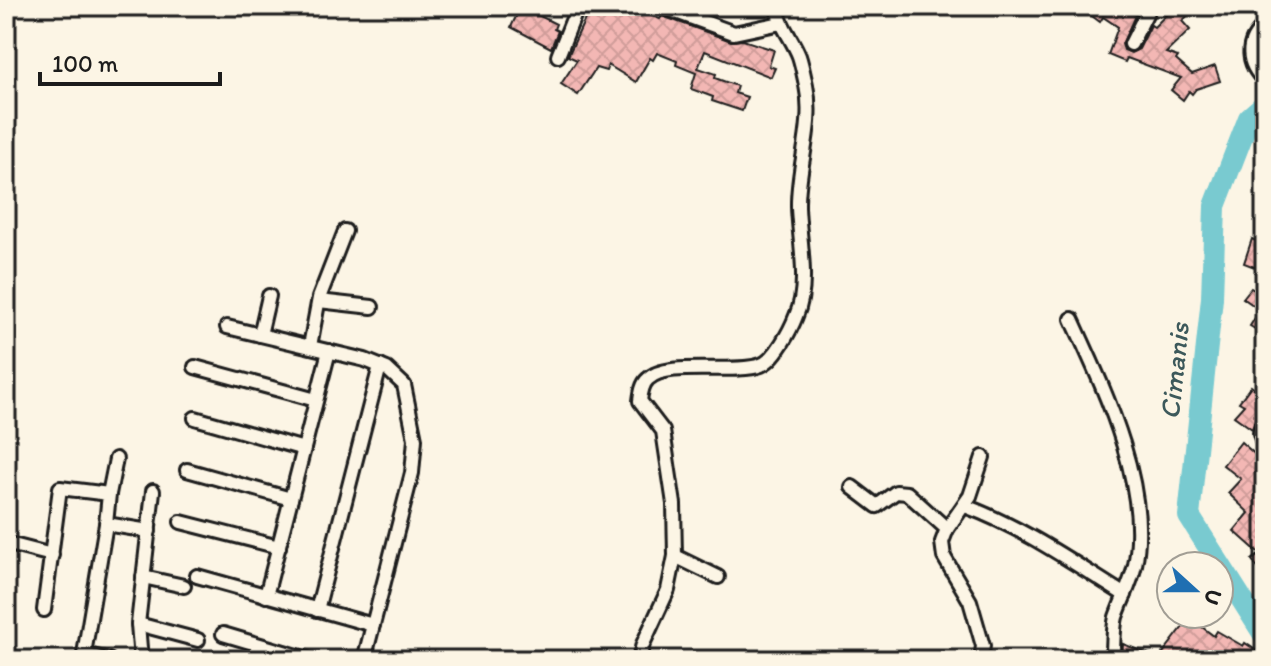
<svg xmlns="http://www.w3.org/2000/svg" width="1271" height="666" font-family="Itim,sans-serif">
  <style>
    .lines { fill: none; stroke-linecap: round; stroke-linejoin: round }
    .river { stroke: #79cad0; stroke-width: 22 }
    .building { fill: url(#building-cross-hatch); stroke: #1c1c1c; stroke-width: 2 }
    .street-casing { stroke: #1c1c1c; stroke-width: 18 }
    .street { stroke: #fcf5e5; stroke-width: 12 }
    .labels { text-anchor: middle; stroke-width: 7; stroke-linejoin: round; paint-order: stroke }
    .water-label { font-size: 28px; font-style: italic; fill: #3d595b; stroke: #fcf5e5 }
  </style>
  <defs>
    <pattern id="building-cross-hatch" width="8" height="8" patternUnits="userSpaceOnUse" patternTransform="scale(2)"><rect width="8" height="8" fill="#f3b7b4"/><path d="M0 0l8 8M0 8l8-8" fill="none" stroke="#d09d9a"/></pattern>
  </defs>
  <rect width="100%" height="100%" fill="#fcf5e5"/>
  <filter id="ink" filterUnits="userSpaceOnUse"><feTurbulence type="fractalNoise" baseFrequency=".0125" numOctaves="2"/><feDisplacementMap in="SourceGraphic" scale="16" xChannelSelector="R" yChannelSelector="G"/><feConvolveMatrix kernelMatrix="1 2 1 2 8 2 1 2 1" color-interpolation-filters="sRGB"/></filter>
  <g filter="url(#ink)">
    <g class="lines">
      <polyline class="river" points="1265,104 1249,118 1215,206 1212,298 1189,516 1265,636"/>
    </g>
    <g class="building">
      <polygon points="521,6 541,6 536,14 556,24 554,29 558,31 551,48 511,27"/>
      <polygon points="591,6 641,6 639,11 660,19 662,16 731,41 743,40 774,50 769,66 775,68 771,77 705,51 698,68 716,74 715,78 737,86 735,93 747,97 742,111 712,101 713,97 691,89 696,73 676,65 677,61 657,53 653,60 650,58 636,82 608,65 606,71 596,68 578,95 561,84 577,60 568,56"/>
      <polygon points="1093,6 1133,6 1138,9 1122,44 1124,50 1131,53 1139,49 1151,25 1154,27 1175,6 1198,6 1182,21 1190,30 1166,53 1178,57 1176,60 1192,74 1215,66 1220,81 1196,89 1192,94 1189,91 1183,100 1171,90 1181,78 1127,58 1125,62 1108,55 1118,27 1103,17 1100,22 1088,13"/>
      <polygon points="1265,221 1265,271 1244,263 1252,239 1256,241"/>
      <polygon points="1265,275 1265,335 1250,326 1260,310 1243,298 1251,288 1254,290"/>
      <polygon points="1251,386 1265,396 1265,408 1257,414 1252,429 1234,416 1244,405 1239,402"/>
      <polygon points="1241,442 1265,463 1265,578 1252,560 1260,554 1234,531 1249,513 1228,493 1241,479 1223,465"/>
      <polygon points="1190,618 1214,636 1217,631 1243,646 1245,643 1260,653 1255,660 1209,660 1191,650 1185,660 1122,660 1123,644 1159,658"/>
    </g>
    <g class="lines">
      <defs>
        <g id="street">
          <polyline points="660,6 734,33 781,23"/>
          <path d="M1265,26C1244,42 1247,64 1265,81"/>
          <polyline points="1131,44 1150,6"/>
          <polyline points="558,56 578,6"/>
          <polyline points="319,301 372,307"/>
          <path d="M1072,319C1104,389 1151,486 1135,565C1131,583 1122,600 1116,617C1113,630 1113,647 1113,660"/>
          <polyline points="227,327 365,360 387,369 404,385 415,439 412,473 364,660"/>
          <polyline points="260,335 269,296"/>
          <polyline points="310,346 319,298 345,231"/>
          <polyline points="195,367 316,400"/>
          <polyline points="1265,417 1260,433 1265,449"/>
          <polyline points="195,418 304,449"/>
          <polyline points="187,470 291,499"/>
          <polyline points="852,487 877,506 896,492 907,493 947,529"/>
          <polyline points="109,494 116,459"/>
          <path d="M965,506C1024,528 1072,562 1125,595"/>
          <polyline points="181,522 279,547"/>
          <polyline points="9,544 52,555"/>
          <polyline points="675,556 718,577"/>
          <polyline points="197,576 373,625"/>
          <polyline points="143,577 184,586"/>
          <polyline points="266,596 329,351"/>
          <polyline points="44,610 60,488 109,494 106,524"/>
          <polyline points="317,610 380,366"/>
          <polyline points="138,624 153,491"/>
          <polyline points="223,634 311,660"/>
          <polyline points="109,660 84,654 106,524 149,531"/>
          <polyline points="141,660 138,624 198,640"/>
          <path d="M639,660L643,644L668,590L675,556L674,504L663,431L640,401C641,393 642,384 648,379C667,360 733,375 761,365C775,360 791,329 796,316C810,285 799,239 798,207C797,166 815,126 806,85C804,76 802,65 799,56C792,38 779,25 777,6"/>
          <polyline points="981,660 983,646 970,601 944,557 942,542 947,529 970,496 983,457"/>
        </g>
      </defs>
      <use href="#street" class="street-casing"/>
      <use href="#street" class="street"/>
    </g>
  </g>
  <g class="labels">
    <g class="water-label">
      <text transform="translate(1174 371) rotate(-84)" y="10">Cimanis</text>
    </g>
  </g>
  <rect width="1271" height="666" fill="none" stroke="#fcf5e5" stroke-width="32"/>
  <rect x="16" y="16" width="1239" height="634" fill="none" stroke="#1c1c1c" stroke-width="3" filter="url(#ink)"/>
  <g transform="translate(1195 590) rotate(111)"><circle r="38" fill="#fcf5e5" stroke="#a29e95" stroke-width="2"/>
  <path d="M0-6L14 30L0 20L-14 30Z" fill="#1f6fb2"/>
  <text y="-12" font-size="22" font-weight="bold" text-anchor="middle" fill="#1c1c1c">U</text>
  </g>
  <path d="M40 72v12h180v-12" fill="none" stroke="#1c1c1c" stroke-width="4"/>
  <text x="52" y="72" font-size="24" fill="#1c1c1c" stroke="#fcf5e5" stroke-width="6" paint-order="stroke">100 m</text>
</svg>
